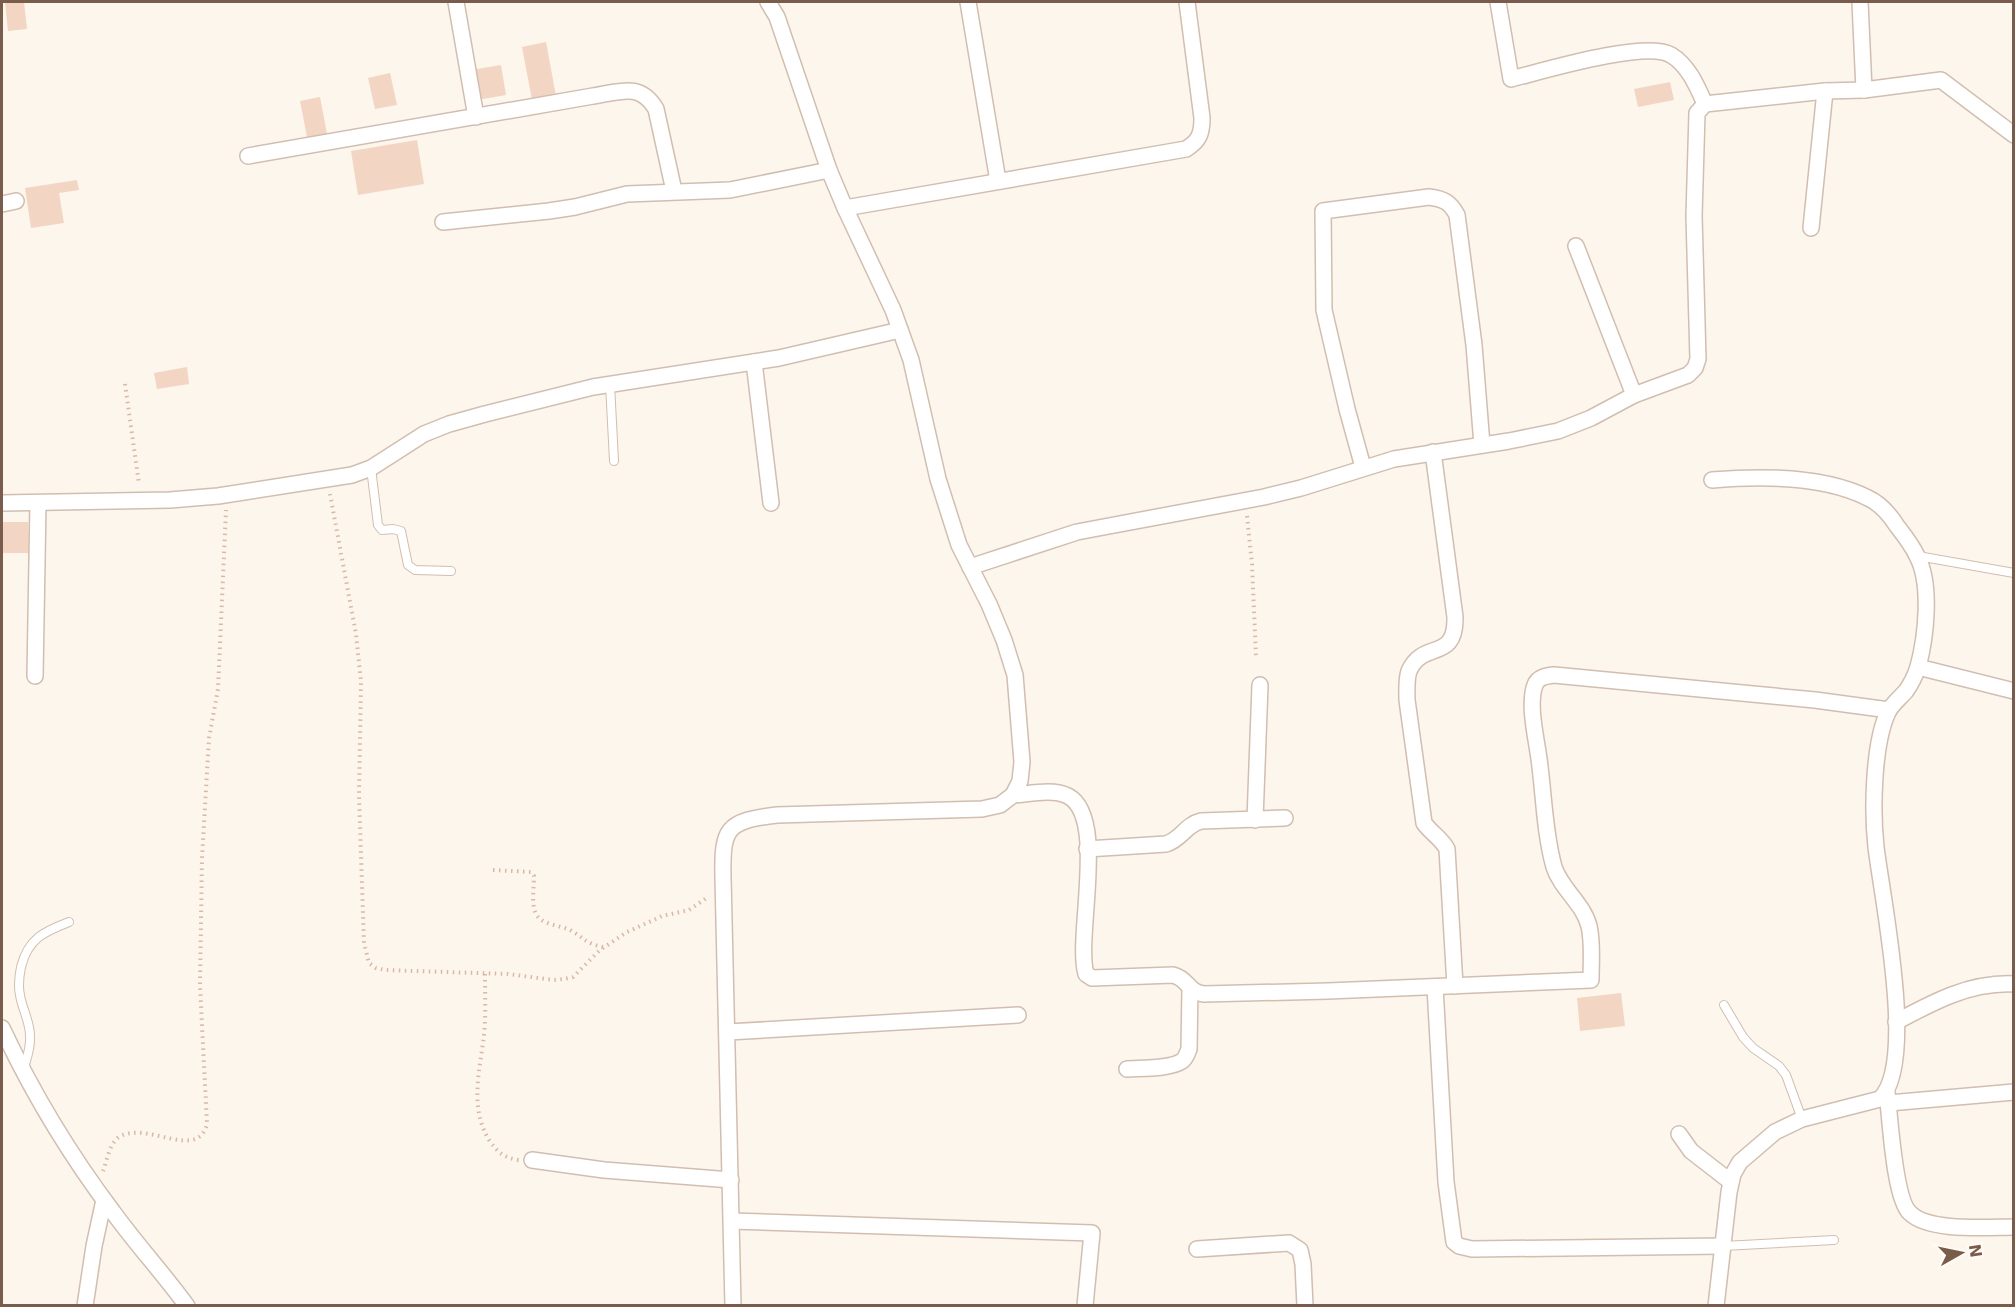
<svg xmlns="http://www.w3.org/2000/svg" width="2015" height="1307" font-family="'DejaVu Sans',sans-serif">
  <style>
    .building { fill: #f3d5c3 }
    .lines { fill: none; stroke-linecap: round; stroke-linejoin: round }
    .lane-casing { stroke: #d1beb0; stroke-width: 10 }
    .street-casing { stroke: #d1beb0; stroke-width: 18 }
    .path { stroke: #d9b8a5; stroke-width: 4; stroke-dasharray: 1.5 4.5; stroke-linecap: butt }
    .lane { stroke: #fff; stroke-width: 8 }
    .street { stroke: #fff; stroke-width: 15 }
  </style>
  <rect width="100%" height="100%" fill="#fdf6ec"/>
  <g class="building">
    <polygon points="5,2 24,2 27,29 8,31"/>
    <polygon points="546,42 556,96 532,100 522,47"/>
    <polygon points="501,65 506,95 477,100 471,70"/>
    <polygon points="390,73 397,105 375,109 368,78"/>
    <polygon points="1670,82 1674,100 1638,107 1634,89"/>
    <polygon points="320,97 327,134 307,137 300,101"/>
    <polygon points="417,140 424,184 358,195 351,151"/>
    <polygon points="77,180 79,190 59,193 64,223 31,228 25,188"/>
    <polygon points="187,367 189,384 157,389 154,373"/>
    <polygon points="2,522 28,522 29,553 2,553"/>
    <polygon points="1621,993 1625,1026 1580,1031 1577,998"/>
  </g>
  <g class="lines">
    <defs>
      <g id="lane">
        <polyline points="610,384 614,461"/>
        <polyline points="371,468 378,525 382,530 393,529 401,531 408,565 415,570 451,571"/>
        <polyline points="1918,556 2014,573"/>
        <polyline points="1724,1005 1743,1037 1753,1048 1779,1066 1786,1075 1802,1119"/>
        <path d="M24,1068C27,1057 31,1047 30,1036C30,1021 22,1009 20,995C18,986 19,977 21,967C28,939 43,932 69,922"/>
        <polyline points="1723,1246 1834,1240"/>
      </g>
      <g id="street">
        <polyline points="456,2 476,117"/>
        <polyline points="968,2 998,181"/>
        <path d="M1498,2L1511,79C1543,71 1645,40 1671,55C1688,65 1697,86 1705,104"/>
        <polyline points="1864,90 1941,80 2014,135"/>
        <path d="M248,156L593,96C620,92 640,82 656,109L674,191"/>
        <polyline points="2,204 16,201"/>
        <path d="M845,208L1186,149C1199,141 1202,134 1202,118L1187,2"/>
        <polyline points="443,222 549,211 575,207 627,194 730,190 829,170"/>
        <polyline points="1811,228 1825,91"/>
        <polyline points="1576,246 1634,395"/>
        <polyline points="754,362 771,503"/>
        <path d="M1433,452L1455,617C1456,663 1423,639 1409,671C1406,680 1407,690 1407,700L1424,823C1431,833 1441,838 1447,849L1455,986"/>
        <path d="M1363,467L1347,409L1324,310L1323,211L1429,197C1444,199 1450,202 1457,215L1474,345L1482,445"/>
        <path d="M1712,480C1760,476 1823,475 1868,498C1879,503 1890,515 1897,526C1904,535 1912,545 1917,556C1932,584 1926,637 1918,667C1915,676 1911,684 1906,691C1900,698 1892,704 1888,712C1873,744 1872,811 1876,847C1882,898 1917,1063 1880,1099L1802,1119L1775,1132L1740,1162L1733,1174L1729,1192L1716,1306"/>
        <polyline points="2,503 170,500 218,496 352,475 371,468 424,434 449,424 485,414 593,387 779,358 900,330"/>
        <polyline points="970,567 1077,532 1264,497 1301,488 1394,459 1509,441 1558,431 1591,418 1634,395 1688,375 1695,368 1698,359 1694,216 1697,113 1705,104 1825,91 1864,90 1860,2"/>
        <polyline points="1918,667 2014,691"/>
        <polyline points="35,676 38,503"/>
        <path d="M1013,795C1029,794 1053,788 1068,796C1108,817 1075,937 1086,974L1092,978L1173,975C1189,979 1187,992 1204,994L1328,991L1591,980C1591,962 1593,943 1589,926C1583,903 1561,889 1554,867C1545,835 1544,799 1540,767C1538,744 1527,706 1535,685C1538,677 1546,676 1554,675L1815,700L1889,710"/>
        <polyline points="1255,820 1260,685"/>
        <path d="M1087,849L1166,844C1182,839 1185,825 1201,821L1285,818"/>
        <polyline points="1435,987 1446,1182 1454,1242 1459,1246 1472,1249 1723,1246"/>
        <path d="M1896,1022C1933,1002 1970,982 2014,984"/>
        <path d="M2,1028C32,1092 70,1155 113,1212C136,1244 163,1273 187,1306"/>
        <polyline points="728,1032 1018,1015"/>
        <path d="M1127,1069C1141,1068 1171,1069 1182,1061C1186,1058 1187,1054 1189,1049L1190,988"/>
        <path d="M1887,1092C1890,1116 1894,1199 1910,1213C1929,1232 1988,1227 2014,1227"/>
        <polyline points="1889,1103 2014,1092"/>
        <polyline points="1679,1134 1691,1151 1731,1182"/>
        <polyline points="532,1160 604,1170 731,1180"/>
        <polyline points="732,1221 1092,1233 1085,1306"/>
        <polyline points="1197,1249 1289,1243 1300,1250 1303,1264 1305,1306"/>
        <polyline points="85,1306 94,1246 104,1200"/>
        <path d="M733,1306L723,878C722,828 726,821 777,815L982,809L1000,805L1013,795L1020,781L1022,762L1015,675L1004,640L989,604L959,545L938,479L911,360L893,310L845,208L829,170L777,17L768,2"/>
      </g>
    </defs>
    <use href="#lane" class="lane-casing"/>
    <use href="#street" class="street-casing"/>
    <g class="path">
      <polyline points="125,384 139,484"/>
      <polyline points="330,494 356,634 361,682 359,796 364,943 369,963 376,968 385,970 508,974 554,980 564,979 573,977 600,950 627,932 662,916 689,910 708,897"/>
      <polyline points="1247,516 1252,564 1256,657"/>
      <path d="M493,870L531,872L534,876C534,887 531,904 536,914C542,925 559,925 570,930C585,938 584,943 603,947"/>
      <path d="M485,974C485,994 486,1015 484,1035C480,1070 469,1107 489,1140C497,1152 504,1158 519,1160"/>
      <path d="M103,1171C107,1161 109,1144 119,1137C147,1120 197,1162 207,1124L200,985L202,858L209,738L218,689L226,510"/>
    </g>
    <use href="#lane" class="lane"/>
    <use href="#street" class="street"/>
  </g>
  <rect width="2015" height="1307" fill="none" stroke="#7a5c4d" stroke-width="6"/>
  <g transform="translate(1961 1253) rotate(81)" stroke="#fffaf3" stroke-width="4.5" paint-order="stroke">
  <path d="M0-4.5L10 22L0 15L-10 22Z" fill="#7a5c4d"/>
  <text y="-9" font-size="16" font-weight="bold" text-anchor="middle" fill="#7a5c4d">N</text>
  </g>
</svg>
